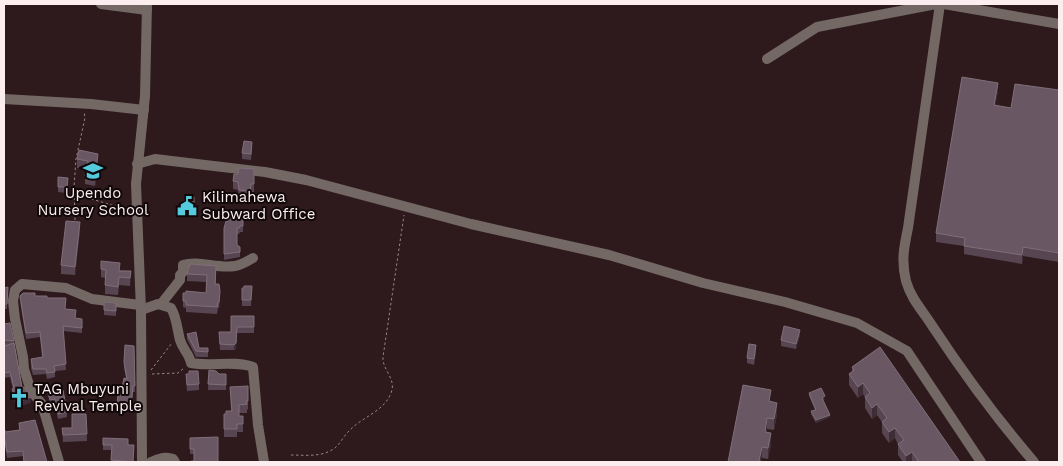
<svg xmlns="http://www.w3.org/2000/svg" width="1063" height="466" font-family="'Work Sans',sans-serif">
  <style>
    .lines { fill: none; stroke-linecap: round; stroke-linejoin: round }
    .path { stroke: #968588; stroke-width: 1; stroke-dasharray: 2.5 2.5; stroke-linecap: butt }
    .minor { stroke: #736864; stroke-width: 10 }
    .wall { fill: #574652 }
    .shaded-wall { fill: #3f2d36 }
    .building { fill: #695863; stroke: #806f79 }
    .labels { text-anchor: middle; stroke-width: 4; stroke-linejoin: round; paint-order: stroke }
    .poi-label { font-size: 15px; fill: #fcedef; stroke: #100709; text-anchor: start }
  </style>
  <rect width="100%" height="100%" fill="#2e1a1d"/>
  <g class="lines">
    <g class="path">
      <polyline points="75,188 85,197 128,210"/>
      <polyline points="75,220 74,187 76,159 85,118 84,112"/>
      <polyline points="151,370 172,343"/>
      <polyline points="152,374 178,373 183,369"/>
      <path d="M291,455C304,455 318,457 330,451C339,447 342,438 348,432C361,417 384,412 391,393C397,379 382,370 383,357L404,215"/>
    </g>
    <g class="minor">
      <polyline points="101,4 147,10"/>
      <path d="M940,4L908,228C904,247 901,261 906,281C911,299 923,311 933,327C964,374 997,419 1034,462"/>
      <polyline points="944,4 1059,24"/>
      <polyline points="767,59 817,27 936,4"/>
      <polyline points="4,99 91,104 144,110"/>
      <polyline points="137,164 155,159 265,172 306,180 471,224 609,255 703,283 785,302 857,323 907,351 981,462"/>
      <path d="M161,304L180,280V275L183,272V265C199,260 217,269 235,266C241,265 248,261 253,258"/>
      <path d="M141,310L158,304L171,308C177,318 177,329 180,340C183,350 189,353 191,363C211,367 234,360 253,367L258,425L264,462"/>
      <polyline points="59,462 42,404 31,391 24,369 23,357 15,319 13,301 15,290 22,284 66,288 92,299 140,305"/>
      <polyline points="142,462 141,310 136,184 145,96 147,4"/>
      <path d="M151,462C159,459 165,456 173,459L175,462"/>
    </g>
  </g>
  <g class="wall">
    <polygon points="1059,90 1059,262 1023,256 1022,264 964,254 964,246 936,242 936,233 998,91 995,105 1011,108"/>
    <polygon points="252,148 251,160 242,159 242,153"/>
    <polygon points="77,159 98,162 95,186 85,184 85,176 87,169 77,168"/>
    <polygon points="254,169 254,193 251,192 250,199 239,198 238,190 233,189 233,181 238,174"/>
    <polygon points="68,178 67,193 58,192 58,187"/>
    <polygon points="185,196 194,197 194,211 184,211"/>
    <polygon points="237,219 243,220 243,232 240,232 239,234 237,234 237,245 240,247 240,257 224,260 224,228"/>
    <polygon points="80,230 75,275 61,274 61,265"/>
    <polygon points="216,266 216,284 220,298 219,308 218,308 217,314 186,312 186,308 183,307 183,301 206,293 206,282 187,281 187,274"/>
    <polygon points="101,269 131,271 130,286 119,285 118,295 105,294 105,278 101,277"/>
    <polygon points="252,286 251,306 242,306 242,288 244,288"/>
    <polygon points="8,287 7,309 4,309 4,288"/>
    <polygon points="20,296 35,296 47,298 66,309 82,324 82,333 63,331 66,370 55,371 55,377 47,379 46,374 33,375 31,368 31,359 42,357 40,337 26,339 20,301"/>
    <polygon points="104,302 116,303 116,316 104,315"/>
    <polygon points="254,316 254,333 237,333 236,349 234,350 220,350 219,332 231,332"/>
    <polygon points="4,324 14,341 22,387 31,402 23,405 23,403 16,404 12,394 12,389 13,389 10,377 4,378 4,346 6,346 4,345"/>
    <polygon points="187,334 199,348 208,348 208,357 196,357 187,339"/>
    <polygon points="800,335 796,349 781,346 781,340"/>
    <polygon points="125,345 134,346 135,392 133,392 132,403 130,408 128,407 128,411 117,410 117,405 126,378 124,368"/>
    <polygon points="756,351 754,365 747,363 747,358"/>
    <polygon points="852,367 960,462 903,462 898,455 898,444 895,438 889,443 882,433 882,422 877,415 872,419 865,408 865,397 863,394 858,398 849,385 849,374 852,372"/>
    <polygon points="209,370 219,374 226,374 226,390 208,390"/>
    <polygon points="186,374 199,384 199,390 187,391"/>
    <polygon points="230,387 248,401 248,409 247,410 247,413 239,413 239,416 243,416 243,432 237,432 237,437 224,437 224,414 226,414 231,411"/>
    <polygon points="48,393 67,412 67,417 58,419 55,404 50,405"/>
    <polygon points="809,393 825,399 823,400 830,417 816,423 811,414 811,411 815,410 809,396"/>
    <polygon points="771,402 777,414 774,430 767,429 767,432 771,444 768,459 762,458 728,462"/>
    <polygon points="86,414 87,441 63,442 62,428 72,428"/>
    <polygon points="19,423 47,462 49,462 23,462 23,456 7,458 5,446 4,446 4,430 5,432 19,430"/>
    <polygon points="103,438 128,445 134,462 111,462 112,450 103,450"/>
    <polygon points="190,438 218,462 194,461 194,454 190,454"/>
  </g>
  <g class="shaded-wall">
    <polygon points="998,83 998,91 994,114 994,105"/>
    <polygon points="98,154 98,162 95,186 95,177"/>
    <polygon points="80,222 80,230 75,275 75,267"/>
    <polygon points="1023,247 1023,256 1022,264 1022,255"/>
    <polygon points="237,327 236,349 234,350 234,345"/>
    <polygon points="800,330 800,335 796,349 796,344"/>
    <polygon points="756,345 756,351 754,365 754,359"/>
    <polygon points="863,383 863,394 858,398 858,387"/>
    <polygon points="133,386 132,403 130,408 130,402"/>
    <polygon points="31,397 31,402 23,405 23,400"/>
    <polygon points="23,398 23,403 16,404 16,399"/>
    <polygon points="55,399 55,404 50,405 50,400"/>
    <polygon points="777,403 777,414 774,430 774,419"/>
    <polygon points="877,404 877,415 872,419 872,408"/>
    <polygon points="830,415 830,417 816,423 816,420"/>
    <polygon points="767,418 767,429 765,443 765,432"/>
    <polygon points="895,428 895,438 889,443 889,432"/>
    <polygon points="771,433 771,444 768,459 768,448"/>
    <polygon points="762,447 762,458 761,462 759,462"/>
    <polygon points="912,452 912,462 906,462 906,456"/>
  </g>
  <g class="building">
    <polygon points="962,77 998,83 994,105 1011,108 1015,84 1059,90 1059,253 1023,247 1022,255 964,246 965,238 936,233"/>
    <polygon points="244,141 252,142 251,154 242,153"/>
    <polygon points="79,150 98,154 95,177 85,176 88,161 77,159"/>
    <polygon points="239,168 254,169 254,184 251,184 250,191 239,190 238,182 233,181 234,174 238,174"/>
    <polygon points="58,177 68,178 67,187 58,187"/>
    <polygon points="185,196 194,197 194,206 184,206"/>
    <polygon points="228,216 234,216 237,219 243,220 243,226 240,226 239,228 237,228 237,245 240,247 240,252 224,254 224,228 226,221 228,221"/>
    <polygon points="66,221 80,222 75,267 61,265"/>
    <polygon points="101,261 120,263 119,271 131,271 130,278 119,277 118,287 105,285 106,270 101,269"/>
    <polygon points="190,264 216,266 215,284 219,284 220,291 219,302 218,302 217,307 186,305 186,301 183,301 183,293 186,293 186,291 206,293 207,275 187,274"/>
    <polygon points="244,286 252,286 251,300 242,300 242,288 244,288"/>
    <polygon points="8,287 7,304 4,304 4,288"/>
    <polygon points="23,293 35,293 35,296 47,296 47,298 66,298 65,309 76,310 75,318 82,319 82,328 63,326 66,364 54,366 55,372 47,373 46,369 33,369 31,359 43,357 40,332 26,333 20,296"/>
    <polygon points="104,302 116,303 116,311 104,310"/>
    <polygon points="231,316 254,316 254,327 237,327 236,343 234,345 220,344 219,332 231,332"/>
    <polygon points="10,323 14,341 4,340 4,324"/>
    <polygon points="784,326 800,330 796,344 781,340"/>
    <polygon points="196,332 199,348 208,348 208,352 196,351 187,334"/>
    <polygon points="14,343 22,387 24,387 31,397 23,400 23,398 16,399 12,389 14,388 10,372 4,373 4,346"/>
    <polygon points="749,344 756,345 754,359 747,358"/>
    <polygon points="125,345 134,346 135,386 133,386 132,397 130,402 128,402 128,406 117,405 118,393 121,393 124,378 127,379 124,362"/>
    <polygon points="880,347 960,462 919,462 912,452 906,456 898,444 904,440 895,428 889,432 882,422 887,418 877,404 872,408 865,397 870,393 863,383 858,387 849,374 854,370 852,367"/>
    <polygon points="209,370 216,371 219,374 226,374 226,385 208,384"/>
    <polygon points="189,371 198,371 199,384 187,385 186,374 189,374"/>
    <polygon points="743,385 771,390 769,401 777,403 774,419 767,418 765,432 771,433 768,448 762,447 759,461 765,462 728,462"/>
    <polygon points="248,386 248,401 246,401 247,404 239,405 239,416 243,416 243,424 237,424 237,429 224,429 224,414 226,414 226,411 232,411 230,387"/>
    <polygon points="821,388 825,396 822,398 830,415 816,420 811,411 816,410 809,393"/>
    <polygon points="63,390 67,412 58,414 55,399 50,400 48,393"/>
    <polygon points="72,414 86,414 87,434 63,435 62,428 72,428"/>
    <polygon points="35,420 47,462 49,461 49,462 24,462 23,451 7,452 5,440 4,441 4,430 5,430 5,432 20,430 19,423"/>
    <polygon points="218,437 218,462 191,462 191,461 194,461 194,449 190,449 190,438"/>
    <polygon points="103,438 128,439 128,445 134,445 133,462 111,460 112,445 103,445"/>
  </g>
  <defs>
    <symbol id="school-bare" viewBox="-9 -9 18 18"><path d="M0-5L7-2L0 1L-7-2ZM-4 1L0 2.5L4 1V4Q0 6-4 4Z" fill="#54cadd" stroke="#100709" stroke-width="2.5" paint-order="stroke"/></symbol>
    <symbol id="civic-bare" viewBox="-9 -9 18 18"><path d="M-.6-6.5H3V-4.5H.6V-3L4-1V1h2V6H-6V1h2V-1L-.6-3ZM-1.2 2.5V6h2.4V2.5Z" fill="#54cadd" stroke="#100709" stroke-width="2.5" paint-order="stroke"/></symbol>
    <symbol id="church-bare" viewBox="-9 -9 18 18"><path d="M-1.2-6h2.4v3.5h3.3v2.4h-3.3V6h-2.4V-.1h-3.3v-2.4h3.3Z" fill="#54cadd" stroke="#100709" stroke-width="2.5" paint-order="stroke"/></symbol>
  </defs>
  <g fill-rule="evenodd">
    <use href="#school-bare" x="79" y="157" width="28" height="28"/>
    <use href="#civic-bare" x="173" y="192" width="28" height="28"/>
    <use href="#church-bare" x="5" y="384" width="28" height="28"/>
  </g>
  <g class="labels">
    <g class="poi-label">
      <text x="93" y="198" text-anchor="middle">Upendo<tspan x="93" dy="17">Nursery School</tspan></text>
      <text x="202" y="202">Kilimahewa<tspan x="202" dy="17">Subward Office</tspan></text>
      <text x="34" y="394">TAG Mbuyuni<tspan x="34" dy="17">Revival Temple</tspan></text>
    </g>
  </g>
  <rect width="1063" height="466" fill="none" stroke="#fcedef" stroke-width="10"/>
</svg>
